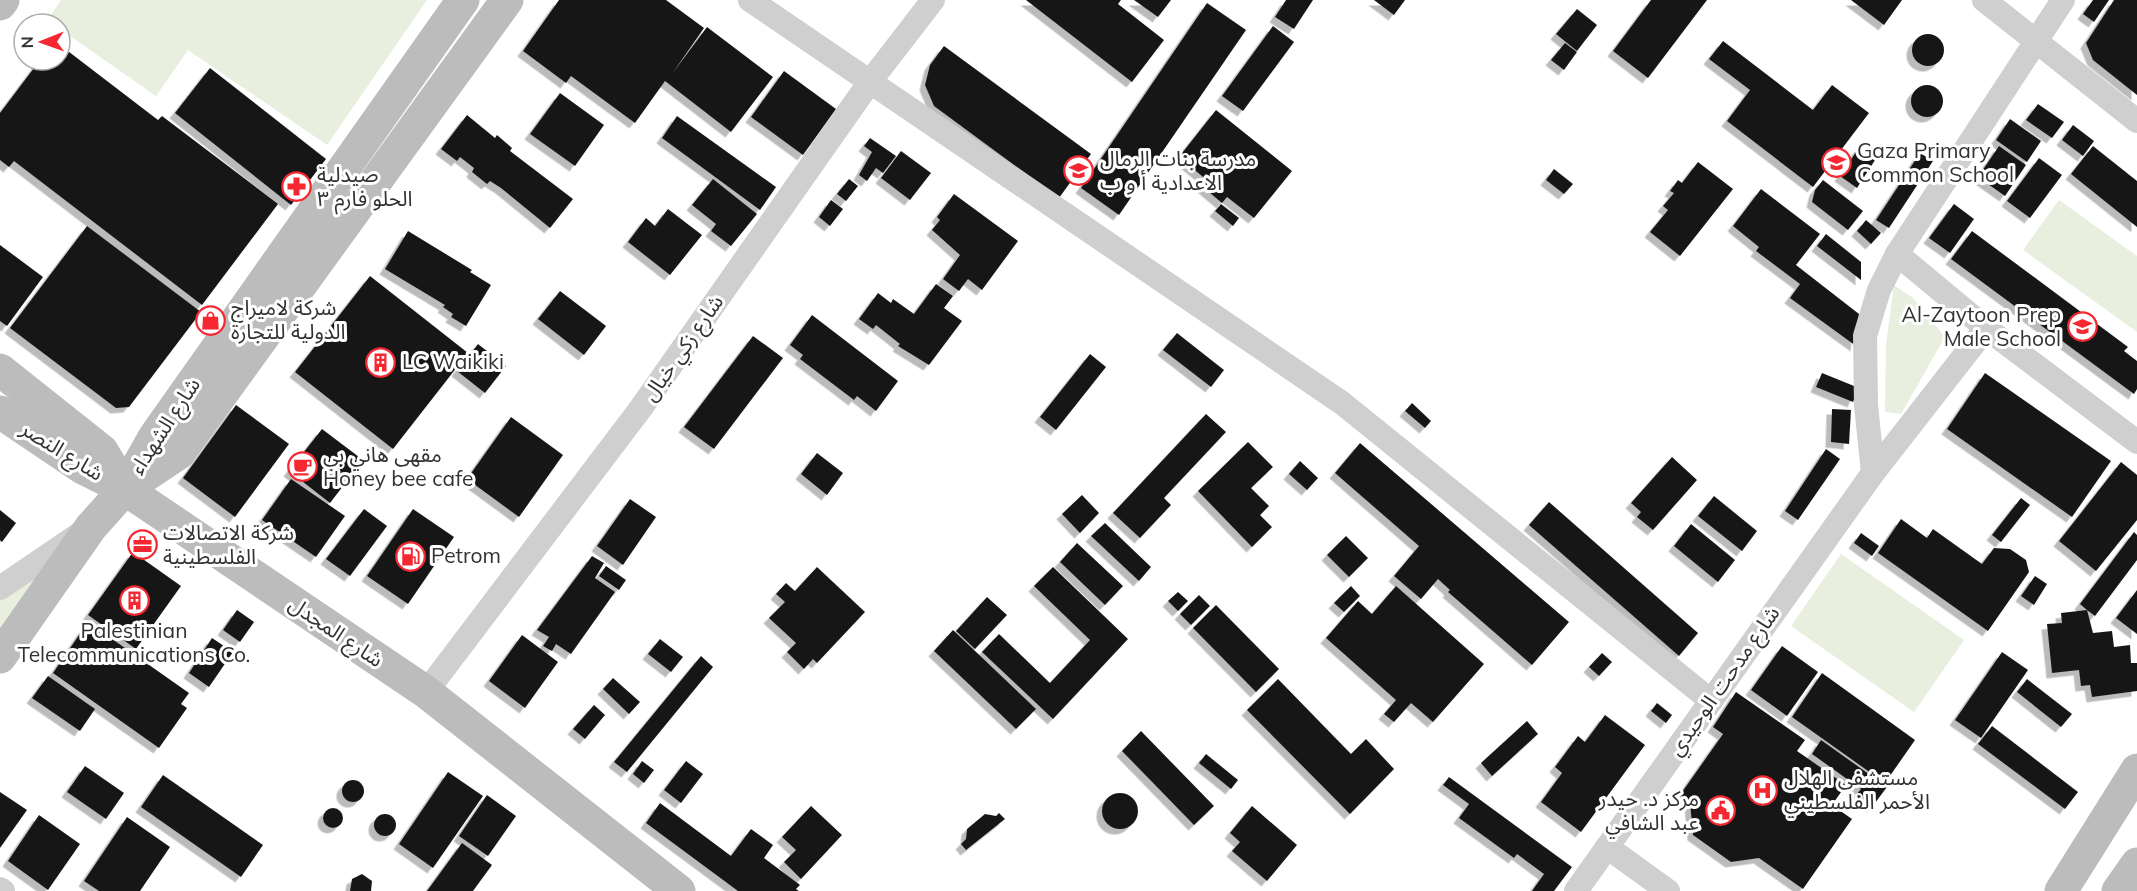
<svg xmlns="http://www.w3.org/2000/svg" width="2137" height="891" font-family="Mulish,'Noto Sans Arabic',sans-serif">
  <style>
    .green { fill: #e8efdf }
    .building { fill: #191919; filter: url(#shadow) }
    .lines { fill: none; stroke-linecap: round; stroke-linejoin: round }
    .street { stroke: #cfcfcf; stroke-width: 24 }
    .secondary { stroke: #bcbcbc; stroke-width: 33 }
    .labels { text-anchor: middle; stroke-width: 6; stroke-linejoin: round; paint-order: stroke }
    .poi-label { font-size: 21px; fill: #323232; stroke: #fff; text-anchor: start }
    .street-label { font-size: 21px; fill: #323232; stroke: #fff }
  </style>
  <defs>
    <filter id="shadow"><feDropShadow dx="-5.5" dy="5.5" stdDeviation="0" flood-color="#0004"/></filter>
  </defs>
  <rect width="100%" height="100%" fill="#fff"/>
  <g class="green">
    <polygon points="61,0 427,0 327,145 188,50 156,96 60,29 60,24 47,21"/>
    <polygon points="2059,200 2137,256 2137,332 2023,250"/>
    <polygon points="1894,285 1913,298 1945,337 1901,414 1885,412 1886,344"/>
    <polygon points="1841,554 1964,640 1914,712 1791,626"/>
    <polygon points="43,571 0,645 0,600"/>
  </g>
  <g class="building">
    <polygon points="559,0 666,0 704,28 672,74 707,27 773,77 731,132 665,81 635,123 571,76 566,83 523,51"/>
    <polygon points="1026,0 1121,0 1118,4 1164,40 1132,82"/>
    <polygon points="1134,0 1171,0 1158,17"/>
    <polygon points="1286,0 1313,0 1294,29 1275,17"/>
    <polygon points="1374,0 1405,0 1394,15"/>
    <polygon points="1651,0 1707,0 1648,78 1613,51"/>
    <polygon points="1851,0 1902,0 1884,25"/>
    <polygon points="2093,0 2109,0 2094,22 2083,14"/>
    <polygon points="2114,0 2137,0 2137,95 2093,60 2086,43"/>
    <polygon points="1207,3 1246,30 1119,215 1081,188"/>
    <polygon points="1577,9 1597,25 1577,51 1556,34"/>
    <polygon points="1273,26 1294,42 1243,111 1222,96"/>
    <circle cx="1928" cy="50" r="16"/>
    <polygon points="1723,41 1813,110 1832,85 1869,113 1813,187 1727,121 1750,90 1709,59"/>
    <polygon points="1565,43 1577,52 1564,70 1551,60"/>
    <polygon points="60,45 158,120 162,116 278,204 202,305 14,161 9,167 0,160 0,113 40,60 60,60"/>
    <polygon points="944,46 1091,154 1059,198 934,106 925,85 930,65"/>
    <polygon points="210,68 326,159 291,205 175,113"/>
    <polygon points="784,71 836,109 803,155 751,117"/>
    <circle cx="1927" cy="101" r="16"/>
    <polygon points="560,93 604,125 575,166 530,134"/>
    <polygon points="2038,104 2064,122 2052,138 2026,120"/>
    <polygon points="1216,110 1292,171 1254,218 1227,197 1222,203 1203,187 1208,181 1179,157"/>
    <polygon points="467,115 495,138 497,135 512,148 510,151 573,199 550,228 501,188 490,181 487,184 472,172 474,168 460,157 457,161 441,149"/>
    <polygon points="677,116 776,187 760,210 662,138"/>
    <polygon points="2010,119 2041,141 2027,162 1996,140"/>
    <polygon points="2073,125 2094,141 2083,156 2062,140"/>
    <polygon points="870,138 896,156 883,173 876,168 867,181 859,175 872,152 864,146"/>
    <polygon points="1860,146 1877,157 1857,188 1840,176"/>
    <polygon points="1999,146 2026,165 2005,196 1978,177"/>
    <polygon points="2093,146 2137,181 2137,227 2071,174"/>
    <polygon points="901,151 931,173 910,200 881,178"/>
    <polygon points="1920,153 1933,161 1889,228 1876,220"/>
    <polygon points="2039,158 2062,175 2030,218 2007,201"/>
    <polygon points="1698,162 1733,189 1680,256 1650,232 1668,210 1663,206 1674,193 1670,191 1678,180 1682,183"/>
    <polygon points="1554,169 1573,184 1564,194 1546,180"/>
    <polygon points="713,179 757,214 731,246 711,231 716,224 692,205"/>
    <polygon points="849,179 858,186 846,201 837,194"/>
    <polygon points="1823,180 1863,211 1848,230 1812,202 1815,190"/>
    <polygon points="1761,189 1820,234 1796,265 1859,314 1856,346 1790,298 1800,284 1756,251 1759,247 1733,226"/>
    <polygon points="954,194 1018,241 982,290 968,279 959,291 943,279 960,255 932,230 940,220 937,217"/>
    <polygon points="831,200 843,209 830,226 819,217"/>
    <polygon points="1221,204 1239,218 1233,226 1215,211"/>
    <polygon points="1954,204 1974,219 1950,253 1929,238"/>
    <polygon points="668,209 702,235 670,275 628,242 646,218 655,226"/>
    <polygon points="1866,220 1881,233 1871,244 1857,231"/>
    <polygon points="87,226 201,312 129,407 116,408 10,328"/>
    <polygon points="408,231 472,270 470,272 491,285 466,326 451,317 453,314 443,307 445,305 385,269"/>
    <polygon points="1972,231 2128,347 2124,351 2137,361 2137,389 2134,394 1951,259"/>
    <polygon points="1826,234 1861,262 1861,280 1817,246"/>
    <polygon points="0,245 43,277 7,326 0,321"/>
    <polygon points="370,276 468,353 393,449 295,372"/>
    <polygon points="936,284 953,296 944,308 962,321 929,365 898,346 900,344 876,325 873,329 859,319 878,293 891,303 893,299 914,314"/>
    <polygon points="560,291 606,326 584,355 538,319"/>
    <polygon points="812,315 898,381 876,411 857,396 854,400 800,359 803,355 790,345"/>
    <polygon points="1177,333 1224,370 1211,387 1163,350"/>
    <polygon points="753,336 783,358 714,449 684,427"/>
    <polygon points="478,344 506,366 485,393 457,371"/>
    <polygon points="1090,354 1106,367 1056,430 1040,417"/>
    <polygon points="1822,373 1859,388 1853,402 1816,387"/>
    <polygon points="1985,373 2111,461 2072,517 1947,429"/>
    <polygon points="1412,403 1431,421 1425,428 1405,411"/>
    <polygon points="236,405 289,444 235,517 183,478"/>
    <polygon points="1832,409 1851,410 1849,444 1831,442"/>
    <polygon points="1206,414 1226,432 1164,498 1171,505 1140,538 1113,513"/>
    <polygon points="511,417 563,455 519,517 467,479"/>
    <polygon points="322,429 363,460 330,503 289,471"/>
    <polygon points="1248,442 1273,467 1251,488 1269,506 1260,515 1272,527 1252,547 1198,491"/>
    <polygon points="1360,443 1569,622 1532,665 1448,592 1450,590 1438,579 1421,599 1394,576 1419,546 1335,473"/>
    <polygon points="1826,449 1840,459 1798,520 1785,511"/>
    <polygon points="817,453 843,473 827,495 801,474"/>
    <polygon points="1672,457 1697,480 1653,530 1637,517 1641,512 1631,503"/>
    <polygon points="1300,461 1318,478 1307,490 1289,474"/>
    <polygon points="2121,462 2137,475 2137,520 2096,571 2059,541"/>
    <polygon points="291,479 345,516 316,557 262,520"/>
    <polygon points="1082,495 1099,513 1080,533 1062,514"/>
    <polygon points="1714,496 1757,531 1742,551 1698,516"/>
    <polygon points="2021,498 2030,505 2001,542 1992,535"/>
    <polygon points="630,499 656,517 623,565 597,546"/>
    <polygon points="1549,502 1698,633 1679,656 1529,525"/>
    <polygon points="364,509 387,526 350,576 326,559"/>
    <polygon points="413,509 454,537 408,604 367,576"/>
    <polygon points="0,510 16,523 2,542 0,540"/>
    <polygon points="1901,519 1927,538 1933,529 1982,564 1994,548 2010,549 2026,560 2029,572 1988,631 1878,553"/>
    <polygon points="1105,523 1151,567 1139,581 1091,536"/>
    <polygon points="1691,524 1735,560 1718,582 1674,546"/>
    <polygon points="2134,532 2137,535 2137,560 2095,616 2087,610 2093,633 2112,631 2114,647 2130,645 2131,663 2137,663 2137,691 2092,697 2090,685 2081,686 2079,670 2052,673 2047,624 2062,623 2061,613 2087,610 2080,604"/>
    <polygon points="1861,533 1879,546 1872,556 1854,543"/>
    <polygon points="1346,536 1368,558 1349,577 1327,555"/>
    <polygon points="1077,543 1123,586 1105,605 1060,562"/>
    <polygon points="133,552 181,586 136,649 88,615"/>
    <polygon points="592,556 604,563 595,578 615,592 571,654 556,644 552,651 543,646 549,637 537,630"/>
    <polygon points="606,566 626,580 619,590 599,576"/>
    <polygon points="817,567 865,612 817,663 813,659 804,669 787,652 796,643 769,618 785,602 776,594 786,583 795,591"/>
    <polygon points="1053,567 1128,639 1053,719 982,652 999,634 1050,683 1090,640 1034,586"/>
    <polygon points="2035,576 2047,584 2034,605 2021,596"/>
    <polygon points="1351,586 1360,596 1344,612 1334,603"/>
    <polygon points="1396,586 1484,664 1433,722 1411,703 1394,722 1384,714 1396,700 1326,638 1358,601 1372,614"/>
    <polygon points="2137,590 2137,634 2116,618"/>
    <polygon points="1178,592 1188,601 1178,611 1168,601"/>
    <polygon points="1199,595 1210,606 1191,625 1180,614"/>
    <polygon points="987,597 1007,615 975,649 956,631"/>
    <polygon points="1216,605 1279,669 1256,692 1193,628"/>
    <polygon points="237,610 254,622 240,642 223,630"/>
    <polygon points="88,622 189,693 181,704 187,708 159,748 53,673"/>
    <polygon points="953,630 1036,709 1016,729 934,651"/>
    <polygon points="522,635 558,662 525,708 489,681"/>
    <polygon points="212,638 233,652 209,687 189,673"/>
    <polygon points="660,639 683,657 671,672 648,654"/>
    <polygon points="1782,646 1818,672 1787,716 1751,690"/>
    <polygon points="2002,652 2028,670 1981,738 1955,720"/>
    <polygon points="1602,653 1612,662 1599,676 1589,667"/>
    <polygon points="701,656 713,667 627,772 614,762"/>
    <polygon points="1822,673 1915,740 1885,783 1792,717"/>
    <polygon points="48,676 95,709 80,731 32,698"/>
    <polygon points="613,678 640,702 629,714 603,689"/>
    <polygon points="1278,679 1351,754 1366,739 1394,769 1350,814 1247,710"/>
    <polygon points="2027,679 2072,714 2061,727 2017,692"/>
    <polygon points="1736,692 1805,740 1797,751 1846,785 1832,805 1852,819 1803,889 1759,858 1731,862 1693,835 1690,802 1680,795 1723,734 1713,727"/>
    <polygon points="1657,703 1672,715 1666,723 1651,711"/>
    <polygon points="594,705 605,715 585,739 573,729"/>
    <polygon points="1605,715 1645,745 1581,832 1541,802 1562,773 1555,767 1578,736 1585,742"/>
    <polygon points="1527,721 1538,734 1492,776 1481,763"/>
    <polygon points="1992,726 2078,792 2065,809 1978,744"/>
    <polygon points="1141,731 1214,806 1194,825 1122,751"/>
    <polygon points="1821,740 1887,787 1872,807 1856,795 1861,789 1812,754"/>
    <polygon points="1206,754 1238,780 1231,789 1199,763"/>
    <polygon points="642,761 654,770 644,783 633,774"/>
    <polygon points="686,761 703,774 681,803 664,790"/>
    <polygon points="85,766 124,793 106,819 67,792"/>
    <polygon points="448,772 483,796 433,868 399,844"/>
    <polygon points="163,775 263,845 241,877 141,807"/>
    <polygon points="1449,777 1572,867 1554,891 1532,891 1544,874 1517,854 1514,858 1459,818 1469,804 1443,785"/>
    <circle cx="353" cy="791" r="11"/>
    <polygon points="0,792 27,810 0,848"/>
    <circle cx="1120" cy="811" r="18"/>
    <polygon points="487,795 516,816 488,856 459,836"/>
    <polygon points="660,803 731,856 751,829 773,845 764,858 800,885 796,889 799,891 738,891 646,823"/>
    <polygon points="811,806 842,835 801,879 784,862 796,850 782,837"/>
    <polygon points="1252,806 1297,845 1267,881 1232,851 1240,842 1230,833"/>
    <circle cx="333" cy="818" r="10"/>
    <polygon points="999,813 1005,819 966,850 961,844 966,839 967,829 985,814 996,816"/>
    <circle cx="385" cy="825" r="11"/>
    <polygon points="39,815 80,844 48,890 8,861"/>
    <polygon points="127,817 170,847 140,891 99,891 84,881"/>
    <polygon points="462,843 492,865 473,891 427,891"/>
    <polygon points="362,874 372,881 371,891 350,891 352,879"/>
  </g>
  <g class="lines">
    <g class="street">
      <polyline points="750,0 1342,403 1710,700"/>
      <polyline points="1984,0 2137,121"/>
      <polyline points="1897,254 1986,328 2137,442"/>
      <polyline points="1873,473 1866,405 1865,336 1879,290 1897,254 2063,0"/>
      <polyline points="0,588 81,533"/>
      <polyline points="426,692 641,408 869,83 933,0"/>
      <polyline points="1607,847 1668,891"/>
      <polyline points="0,889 3,891"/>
      <polyline points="1576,891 1873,473 1986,328"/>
    </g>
    <g class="secondary">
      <polyline points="0,4 3,0"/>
      <polyline points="0,370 102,451 125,489 426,692 679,891"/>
      <polyline points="0,412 83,468 125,489"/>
      <polyline points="131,485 179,453 507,0"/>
      <polyline points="0,657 91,527 125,489 155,436 463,0"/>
      <polyline points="2061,891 2137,770"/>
      <polyline points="2118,891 2137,864"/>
    </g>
  </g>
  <defs>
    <symbol id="school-ring" viewBox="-11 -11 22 22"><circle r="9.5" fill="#fff" stroke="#f52731" stroke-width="1.5"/><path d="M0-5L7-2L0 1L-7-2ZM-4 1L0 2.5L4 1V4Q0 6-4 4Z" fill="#f52731"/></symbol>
    <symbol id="pharmacy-ring" viewBox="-11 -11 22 22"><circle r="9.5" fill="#fff" stroke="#f52731" stroke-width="1.5"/><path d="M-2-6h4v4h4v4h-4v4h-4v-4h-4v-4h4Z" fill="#f52731"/></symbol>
    <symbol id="shop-ring" viewBox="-11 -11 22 22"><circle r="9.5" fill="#fff" stroke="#f52731" stroke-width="1.5"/><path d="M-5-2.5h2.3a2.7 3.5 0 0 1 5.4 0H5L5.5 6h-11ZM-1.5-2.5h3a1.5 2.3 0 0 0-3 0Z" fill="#f52731"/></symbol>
    <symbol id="building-ring" viewBox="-11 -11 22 22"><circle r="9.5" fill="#fff" stroke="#f52731" stroke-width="1.5"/><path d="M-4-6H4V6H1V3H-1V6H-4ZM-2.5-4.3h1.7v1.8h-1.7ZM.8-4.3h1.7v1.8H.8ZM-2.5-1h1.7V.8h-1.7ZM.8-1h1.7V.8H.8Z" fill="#f52731"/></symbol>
    <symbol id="cafe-ring" viewBox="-11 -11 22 22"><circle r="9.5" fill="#fff" stroke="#f52731" stroke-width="1.5"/><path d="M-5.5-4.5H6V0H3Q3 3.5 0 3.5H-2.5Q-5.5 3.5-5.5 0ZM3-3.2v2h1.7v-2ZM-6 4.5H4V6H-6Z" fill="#f52731"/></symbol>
    <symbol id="office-ring" viewBox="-11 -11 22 22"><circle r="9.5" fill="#fff" stroke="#f52731" stroke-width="1.5"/><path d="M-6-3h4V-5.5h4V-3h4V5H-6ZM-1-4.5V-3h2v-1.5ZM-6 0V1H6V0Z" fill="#f52731"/></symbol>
    <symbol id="fuel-ring" viewBox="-11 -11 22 22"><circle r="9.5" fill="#fff" stroke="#f52731" stroke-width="1.5"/><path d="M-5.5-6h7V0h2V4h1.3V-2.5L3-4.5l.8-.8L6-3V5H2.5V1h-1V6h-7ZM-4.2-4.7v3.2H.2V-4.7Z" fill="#f52731"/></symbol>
    <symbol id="hospital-ring" viewBox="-11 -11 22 22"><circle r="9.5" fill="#fff" stroke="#f52731" stroke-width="1.5"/><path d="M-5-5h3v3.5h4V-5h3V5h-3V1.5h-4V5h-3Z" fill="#f52731"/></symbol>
    <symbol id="civic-ring" viewBox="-11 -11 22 22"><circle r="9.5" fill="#fff" stroke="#f52731" stroke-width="1.5"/><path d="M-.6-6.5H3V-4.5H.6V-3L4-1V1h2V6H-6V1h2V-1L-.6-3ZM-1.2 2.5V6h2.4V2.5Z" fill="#f52731"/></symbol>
  </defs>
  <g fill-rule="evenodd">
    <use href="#school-ring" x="1820" y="146" width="33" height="33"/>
    <use href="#school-ring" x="1062" y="154" width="33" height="33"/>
    <use href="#pharmacy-ring" x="280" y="170" width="33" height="33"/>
    <use href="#shop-ring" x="194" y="304" width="33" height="33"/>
    <use href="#school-ring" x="2066" y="310" width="33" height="33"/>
    <use href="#building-ring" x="364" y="346" width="33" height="33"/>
    <use href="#cafe-ring" x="286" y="450" width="33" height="33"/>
    <use href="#office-ring" x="126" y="528" width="33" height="33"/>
    <use href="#fuel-ring" x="394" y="540" width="33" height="33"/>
    <use href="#building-ring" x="118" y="584" width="33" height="33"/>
    <use href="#hospital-ring" x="1746" y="774" width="33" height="33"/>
    <use href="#civic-ring" x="1704" y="794" width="33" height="33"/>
  </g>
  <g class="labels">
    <g class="poi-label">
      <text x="1857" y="158">Gaza Primary<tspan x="1857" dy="24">Common School</tspan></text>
      <text x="1100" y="166">مدرسة بنات الرمال<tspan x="1100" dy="24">الاعدادية أ و ب</tspan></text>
      <text x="317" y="182">صيدلية<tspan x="317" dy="24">الحلو فارم ٣</tspan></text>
      <text x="231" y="315">شركة لاميراج<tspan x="231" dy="24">الدولية للتجارة</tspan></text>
      <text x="2061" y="322" text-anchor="end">Al-Zaytoon Prep<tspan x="2061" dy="24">Male School</tspan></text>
      <text x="402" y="369">LC Waikiki</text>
      <text x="323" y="462">مقهى هاني بي<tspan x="323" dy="24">Honey bee cafe</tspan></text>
      <text x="163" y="540">شركة الاتصالات<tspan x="163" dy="24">الفلسطينية</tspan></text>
      <text x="431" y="563">Petrom</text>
      <text x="134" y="638" text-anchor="middle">Palestinian<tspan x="134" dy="24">Telecommunications Co.</tspan></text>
      <text x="1784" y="785">مستشفى الهلال<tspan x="1784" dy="24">الأحمر الفلسطيني</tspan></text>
      <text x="1699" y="806" text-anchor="end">مركز د. حيدر<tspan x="1699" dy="24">عبد الشافي</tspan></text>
    </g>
    <g class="street-label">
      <text transform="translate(683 348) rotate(-55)" y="7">شارع زكي خيال</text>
      <text transform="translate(165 426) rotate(-57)" y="7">شارع الشهداء</text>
      <text transform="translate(62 451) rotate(32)" y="7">شارع النصر</text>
      <text transform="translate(336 632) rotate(34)" y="7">شارع المجدل</text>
      <text transform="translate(1724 681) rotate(-55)" y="7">شارع مدحت الوحيدي</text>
    </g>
  </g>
  <g transform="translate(42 42) rotate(269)"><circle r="28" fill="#ffffff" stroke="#adadad" stroke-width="1.5"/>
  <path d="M0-4.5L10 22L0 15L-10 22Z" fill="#f52731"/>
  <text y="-9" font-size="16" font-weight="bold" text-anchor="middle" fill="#323232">N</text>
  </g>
</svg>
